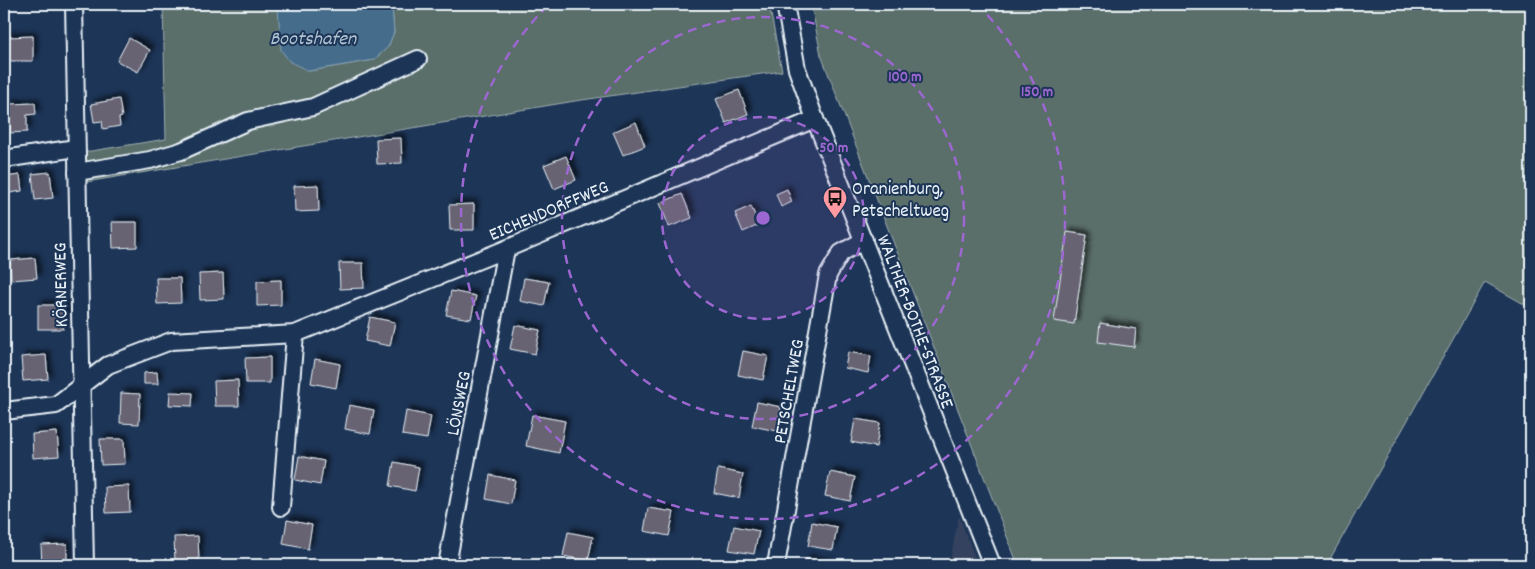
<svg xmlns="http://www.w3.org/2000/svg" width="1535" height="569" font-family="Dekko,sans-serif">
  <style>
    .built { fill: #34435f }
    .green { fill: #5a6e6a; stroke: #a1b0b1 }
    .water { fill: #446d8b; stroke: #86a2b7 }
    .building { fill: #686473; stroke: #e8f1f8; filter: url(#shadow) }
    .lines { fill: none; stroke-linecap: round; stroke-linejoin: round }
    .minor-casing { stroke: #e8f1f8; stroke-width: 20 }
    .minor { stroke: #1d3557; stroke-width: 16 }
    .ring { fill: none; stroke: #9c67d0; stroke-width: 2.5; stroke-dasharray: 9 6 }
    .labels { text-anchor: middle; stroke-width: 4; stroke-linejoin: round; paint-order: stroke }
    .poi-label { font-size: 19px; fill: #e8f1f8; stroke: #1d3557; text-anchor: start }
    .street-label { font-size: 19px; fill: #e8f1f8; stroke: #1d3557 }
    .water-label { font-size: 20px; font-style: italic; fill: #afc3d2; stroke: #1d3557 }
    .centre { fill: #9c67d0; stroke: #1d3557; stroke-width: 2.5 }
    .ring-label { font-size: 15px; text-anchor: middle; font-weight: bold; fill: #9c67d0; stroke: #1d3557; stroke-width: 4; stroke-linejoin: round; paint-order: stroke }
  </style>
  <defs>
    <filter id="shadow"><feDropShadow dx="4" dy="-4" stdDeviation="2.5" flood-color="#0009"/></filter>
  </defs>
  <rect width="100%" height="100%" fill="#1d3557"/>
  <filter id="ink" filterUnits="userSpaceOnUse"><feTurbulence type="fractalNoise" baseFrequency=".02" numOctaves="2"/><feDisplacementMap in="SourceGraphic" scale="10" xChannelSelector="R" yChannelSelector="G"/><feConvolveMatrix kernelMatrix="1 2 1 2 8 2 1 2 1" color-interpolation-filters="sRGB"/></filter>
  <g filter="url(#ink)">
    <polygon class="built" points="959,516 978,565 949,565"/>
    <g class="green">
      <polygon points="163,4 281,4 278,8 309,71 374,60 388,47 394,32 392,7 390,4 769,4 782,71 575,101 86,182 85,152 166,139"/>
      <polygon points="811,4 1531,4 1531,308 1485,282 1330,559 1340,565 1018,565 821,55"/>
    </g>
    <polygon class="water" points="281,4 390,4 392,7 394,32 388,47 374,60 309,71 290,62 281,50 278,8"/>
    <g class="building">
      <polygon points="33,36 33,61 8,61 7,37"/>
      <polygon points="129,38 150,50 138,72 117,61"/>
      <polygon points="739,90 748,114 726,123 716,99"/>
      <polygon points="119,99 122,117 119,118 120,126 103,129 102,121 94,122 91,104"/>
      <polygon points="35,103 36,114 27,115 27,132 10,133 9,104"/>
      <polygon points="636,122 645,146 623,155 613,132"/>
      <polygon points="401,138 402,163 377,164 376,139"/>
      <polygon points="566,156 576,180 554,189 544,165"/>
      <polygon points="50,172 53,198 35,200 32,174"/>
      <polygon points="20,175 22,191 4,194 4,177"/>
      <polygon points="318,185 319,211 295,212 294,186"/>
      <polygon points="787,189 792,202 781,207 776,194"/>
      <polygon points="682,194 692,218 669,227 660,203"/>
      <polygon points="474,204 474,230 450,230 449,205"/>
      <polygon points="751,206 759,225 743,232 735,213"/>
      <polygon points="112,222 137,222 137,247 113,248"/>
      <polygon points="1067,232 1087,235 1074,324 1054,321"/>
      <polygon points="35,258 37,278 11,280 10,260"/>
      <polygon points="339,263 363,263 364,288 340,289"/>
      <polygon points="223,273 224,299 200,300 199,274"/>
      <polygon points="156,278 180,278 181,303 157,304"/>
      <polygon points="524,278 549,282 544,306 520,301"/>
      <polygon points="281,280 281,305 257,306 257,281"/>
      <polygon points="451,291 476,296 471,319 446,315"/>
      <rect x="38" y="305" width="25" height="24"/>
      <polygon points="370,317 395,322 390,346 365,341"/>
      <polygon points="1100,323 1136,329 1134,347 1098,342"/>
      <polygon points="515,325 540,330 535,354 510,349"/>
      <polygon points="743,351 768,356 763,380 738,375"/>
      <polygon points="848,352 871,356 868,373 845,368"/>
      <polygon points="46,355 48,379 23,381 21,357"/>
      <polygon points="270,357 270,383 246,383 245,358"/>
      <polygon points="315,359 340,364 336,388 311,383"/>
      <polygon points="157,372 158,384 144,384 144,373"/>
      <polygon points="238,380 239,406 215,406 214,381"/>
      <polygon points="170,392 193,393 192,406 169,405"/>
      <polygon points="121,393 140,394 139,424 120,423"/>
      <polygon points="757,402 781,407 777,431 752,426"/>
      <polygon points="349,405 374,410 370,434 345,429"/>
      <polygon points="406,411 431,416 427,439 402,435"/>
      <polygon points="532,415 565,421 559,453 526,446"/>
      <polygon points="855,419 880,423 876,447 851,442"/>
      <polygon points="57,432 59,456 33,458 32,434"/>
      <polygon points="100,439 124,439 125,464 101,465"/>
      <polygon points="299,456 324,461 320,485 295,480"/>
      <polygon points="394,462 419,467 415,491 390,486"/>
      <polygon points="718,469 743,474 739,498 714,493"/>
      <polygon points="830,472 855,477 850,501 825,496"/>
      <polygon points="490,475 515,480 511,504 486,499"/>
      <polygon points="129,486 130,512 106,513 105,487"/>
      <polygon points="648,508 674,512 669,536 644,531"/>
      <polygon points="287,520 312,525 308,549 283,544"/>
      <polygon points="812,522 837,527 833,550 808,546"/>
      <polygon points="734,526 759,531 754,554 729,550"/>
      <polygon points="568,532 593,537 588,561 563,556"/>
      <polygon points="198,536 199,561 175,562 174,537"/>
      <polygon points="67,544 67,565 42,565 41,545"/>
      <polygon points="806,559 831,564 831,565 805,565"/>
    </g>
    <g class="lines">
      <defs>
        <g id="minor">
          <polyline points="74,4 85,565"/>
          <polyline points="785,4 797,69 815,119 992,565"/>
          <polyline points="4,159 76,148"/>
          <polyline points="77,172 150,160 181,151 248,121 313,107 418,59"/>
          <polyline points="4,411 56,405 108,365 171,341 295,334 506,249 815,119"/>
          <polyline points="281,507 295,334"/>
          <polyline points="447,565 506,249"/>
          <polyline points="776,565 828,275 841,253 864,240"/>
        </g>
      </defs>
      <use href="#minor" class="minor-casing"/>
      <use href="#minor" class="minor"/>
    </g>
  </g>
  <circle cx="763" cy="218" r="101" fill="#9c67d0" fill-opacity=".12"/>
  <g class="ring">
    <circle cx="763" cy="218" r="101"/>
    <circle cx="763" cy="218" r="201"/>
    <path d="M977 4A302 302 0 1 1 549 4"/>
  </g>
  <defs>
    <symbol id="bus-pin" viewBox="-11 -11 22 30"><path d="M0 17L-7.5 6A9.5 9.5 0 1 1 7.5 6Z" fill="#ff9aa2" stroke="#1d3557"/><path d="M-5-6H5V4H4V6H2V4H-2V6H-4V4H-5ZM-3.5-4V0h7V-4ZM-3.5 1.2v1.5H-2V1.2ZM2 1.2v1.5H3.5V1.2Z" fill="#111"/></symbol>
  </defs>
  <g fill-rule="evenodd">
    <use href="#bus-pin" x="821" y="184" width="28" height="38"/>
  </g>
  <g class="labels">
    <g class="poi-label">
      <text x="852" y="194">Oranienburg,<tspan x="852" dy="22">Petscheltweg</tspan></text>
    </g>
    <g class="street-label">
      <text transform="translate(548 209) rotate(-23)" y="7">EICHENDORFFWEG</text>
      <text transform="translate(59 285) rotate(-91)" y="7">KÖRNERWEG</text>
      <text transform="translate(917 321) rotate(69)" y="7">WALTHER-BOTHE-STRASSE</text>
      <text transform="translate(787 391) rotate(-80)" y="7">PETSCHELTWEG</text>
      <text transform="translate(457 403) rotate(-79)" y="7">LÖNSWEG</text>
    </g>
    <g class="water-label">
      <text x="313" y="44">Bootshafen</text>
    </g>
  </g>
  <circle cx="763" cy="218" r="8" class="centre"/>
  <g class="ring-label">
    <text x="905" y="81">100 m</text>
    <text x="1037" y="96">150 m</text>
    <text x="834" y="152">50 m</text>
  </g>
  <rect width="1535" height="569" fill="none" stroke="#1d3557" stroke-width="20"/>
  <rect x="10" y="10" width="1515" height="549" fill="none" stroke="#e8f1f8" stroke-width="2" filter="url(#ink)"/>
</svg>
